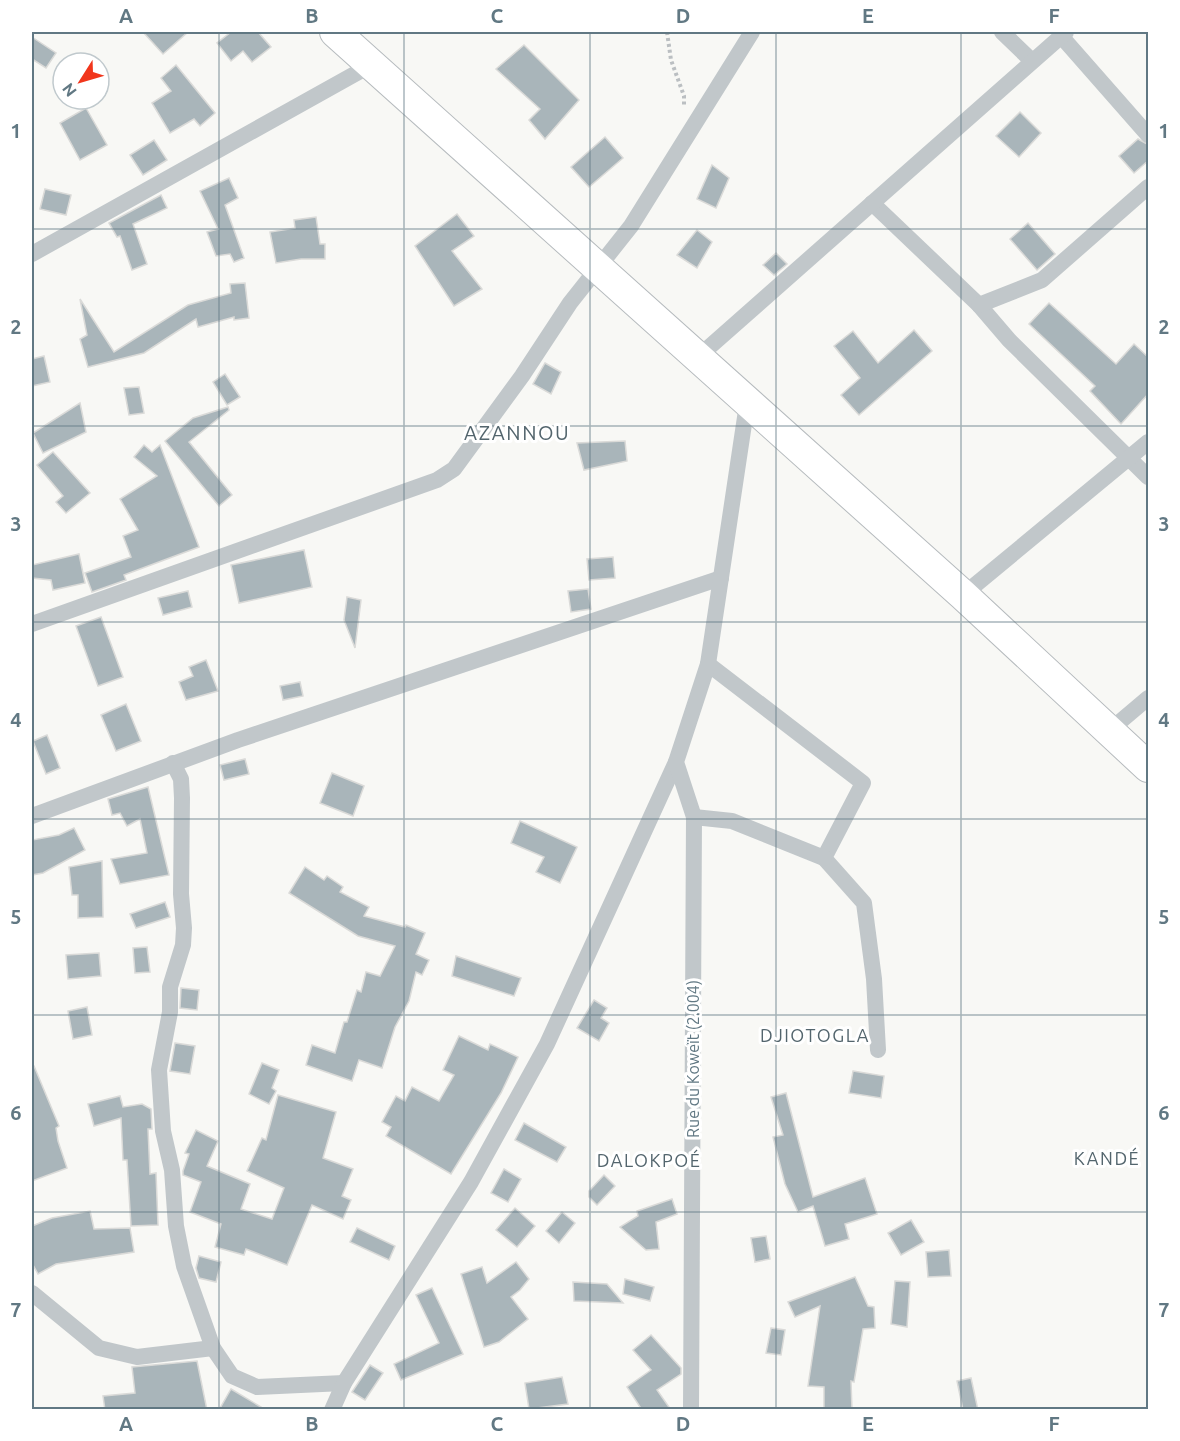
<svg xmlns="http://www.w3.org/2000/svg" width="1180" height="1441" font-family="Ubuntu,sans-serif">
  <style>
    .building { fill: #a9b5ba; stroke: #dadad8; stroke-width: 1.5 }
    .lines { fill: none; stroke-linecap: round; stroke-linejoin: round }
    .highway-casing { stroke: #b6bbbe; stroke-width: 32 }
    .path { stroke: #bbbfc2; stroke-width: 4; stroke-dasharray: 3 3; stroke-linecap: butt }
    .street { stroke: #c1c7ca; stroke-width: 16 }
    .highway { stroke: #fff; stroke-width: 30 }
    .grid { fill: none; stroke: #617883; stroke-width: 1.5; stroke-opacity: 0.55 }
    .labels { text-anchor: middle; stroke-width: 6; stroke-linejoin: round; paint-order: stroke }
    .street-label { font-size: 16px; fill: #617883; stroke: #fff }
    .neighbourhood-label { font-size: 18px; letter-spacing: 1.5px; fill: #53656d; stroke: #fff }
    .quarter-label { font-size: 20px; letter-spacing: 1.5px; fill: #53656d; stroke: #fff }
    .neatline { fill: none; stroke: #617883; stroke-width: 2 }
    .grid-label { font-size: 20px; text-anchor: middle; font-weight: bold; fill: #617883 }
  </style>
  <rect width="100%" height="100%" fill="#f8f8f5"/>
  <g class="building">
    <polygon points="143,32 188,32 163,54"/>
    <polygon points="231,32 258,32 271,47 252,62 243,51 231,61 217,43"/>
    <polygon points="32,37 56,53 46,68 32,59"/>
    <polygon points="524,45 579,100 545,139 529,120 540,109 496,69"/>
    <polygon points="176,65 215,113 200,126 194,119 170,133 152,103 171,91 161,78"/>
    <polygon points="86,108 107,145 80,160 60,123"/>
    <polygon points="1020,112 1041,133 1019,157 996,136"/>
    <polygon points="605,137 623,158 589,187 571,167"/>
    <polygon points="1138,139 1149,145 1149,160 1134,173 1119,156"/>
    <polygon points="154,140 167,160 143,175 130,155"/>
    <polygon points="712,165 729,178 716,208 697,199"/>
    <polygon points="229,178 238,198 225,205 244,258 234,262 230,254 216,256 207,232 218,229 200,191"/>
    <polygon points="45,189 71,195 66,215 40,209"/>
    <polygon points="161,195 167,208 133,224 147,264 132,270 120,236 117,237 109,223"/>
    <polygon points="457,214 474,236 452,251 482,289 454,306 415,246"/>
    <polygon points="316,217 320,244 325,244 325,259 301,259 276,263 270,232 295,228 294,220"/>
    <polygon points="1028,223 1055,254 1037,270 1010,239"/>
    <polygon points="697,230 712,242 697,268 677,255"/>
    <polygon points="776,253 787,264 774,275 763,265"/>
    <polygon points="245,283 249,318 234,320 234,317 198,327 196,319 144,353 88,367 80,339 87,335 80,299 114,352 188,305 231,293 230,284"/>
    <polygon points="1049,303 1116,364 1134,344 1149,358 1149,393 1121,424 1090,391 1095,386 1029,324"/>
    <polygon points="914,330 932,351 859,415 841,395 860,378 834,346 853,331 878,363"/>
    <polygon points="44,356 50,382 32,386 32,359"/>
    <polygon points="545,363 561,372 551,394 533,384"/>
    <polygon points="225,374 240,397 227,405 213,382"/>
    <polygon points="139,387 144,413 129,415 124,388"/>
    <polygon points="80,403 86,432 43,453 33,433"/>
    <polygon points="228,407 229,410 189,442 232,495 219,506 165,441 193,418"/>
    <polygon points="625,441 627,461 584,470 577,443"/>
    <polygon points="144,445 152,452 160,445 199,547 124,575 126,580 92,592 85,573 131,557 123,536 138,530 120,499 157,476 134,457"/>
    <polygon points="53,452 90,493 66,513 56,502 63,496 37,465"/>
    <polygon points="304,550 312,587 239,603 231,565"/>
    <polygon points="79,554 85,583 53,590 51,580 32,578 32,565"/>
    <polygon points="613,557 615,578 589,580 587,559"/>
    <polygon points="588,589 591,609 571,612 568,591"/>
    <polygon points="188,591 192,607 163,615 158,598"/>
    <polygon points="347,597 361,600 355,648 344,620"/>
    <polygon points="101,617 123,677 98,686 76,626"/>
    <polygon points="206,660 218,691 186,700 179,682 193,676 189,667"/>
    <polygon points="300,682 303,696 283,700 280,686"/>
    <polygon points="126,704 141,741 116,751 101,715"/>
    <polygon points="47,735 60,768 46,774 33,741"/>
    <polygon points="245,759 249,774 224,780 220,765"/>
    <polygon points="332,773 364,786 353,816 320,803"/>
    <polygon points="148,787 169,875 120,884 111,859 147,853 140,819 127,826 120,813 112,815 108,799"/>
    <polygon points="520,821 577,847 560,883 536,872 544,857 511,843"/>
    <polygon points="74,828 85,850 43,873 32,875 32,840 59,835"/>
    <polygon points="102,861 103,917 78,918 78,895 72,895 69,867"/>
    <polygon points="305,867 324,880 327,876 343,887 340,892 369,907 364,916 405,927 406,925 425,933 416,954 429,960 422,975 416,972 409,1001 395,1027 382,1068 359,1060 352,1081 306,1065 312,1045 335,1053 344,1022 347,1022 357,990 361,992 366,972 380,976 395,946 358,936 289,893"/>
    <polygon points="165,902 170,917 136,928 130,914"/>
    <polygon points="147,947 150,972 135,973 133,948"/>
    <polygon points="99,953 101,976 68,979 66,955"/>
    <polygon points="456,956 521,978 514,996 452,976"/>
    <polygon points="181,988 199,990 197,1010 180,1008"/>
    <polygon points="594,1000 607,1008 601,1018 609,1023 599,1041 577,1028"/>
    <polygon points="87,1007 92,1035 73,1039 68,1011"/>
    <polygon points="459,1036 488,1050 490,1044 518,1057 501,1093 451,1174 386,1136 391,1127 382,1122 396,1096 405,1101 412,1087 439,1101 454,1075 443,1070"/>
    <polygon points="175,1043 195,1046 190,1074 170,1071"/>
    <polygon points="262,1063 279,1070 272,1088 276,1091 269,1104 249,1094"/>
    <polygon points="32,1066 34,1066 59,1126 56,1128 58,1141 67,1168 32,1181"/>
    <polygon points="853,1071 884,1076 881,1098 849,1093"/>
    <polygon points="786,1093 813,1197 865,1178 877,1214 845,1224 849,1239 825,1246 813,1206 798,1212 785,1184 773,1137 783,1135 771,1097"/>
    <polygon points="278,1095 336,1112 323,1158 353,1169 342,1196 351,1200 343,1219 312,1205 287,1265 246,1249 244,1255 215,1247 221,1224 190,1212 201,1182 183,1175 183,1171 189,1154 185,1153 196,1130 218,1141 207,1166 250,1184 241,1209 272,1219 284,1188 247,1171 262,1138 266,1140"/>
    <polygon points="120,1096 123,1107 142,1104 151,1109 152,1129 148,1129 150,1174 156,1173 158,1225 131,1226 127,1160 123,1160 121,1118 94,1126 88,1104"/>
    <polygon points="524,1123 566,1147 557,1162 515,1140"/>
    <polygon points="504,1169 521,1179 508,1202 491,1193"/>
    <polygon points="604,1175 615,1186 597,1205 589,1197 589,1191"/>
    <polygon points="672,1199 677,1214 656,1222 659,1249 646,1250 620,1227 638,1216 637,1211"/>
    <polygon points="515,1208 535,1226 517,1247 496,1230"/>
    <polygon points="90,1211 94,1229 130,1228 134,1252 56,1264 38,1274 32,1263 32,1226 52,1218"/>
    <polygon points="562,1212 575,1223 559,1243 546,1231"/>
    <polygon points="911,1220 924,1242 901,1255 888,1233"/>
    <polygon points="357,1228 395,1246 389,1260 350,1242"/>
    <polygon points="766,1236 770,1259 755,1262 751,1238"/>
    <polygon points="949,1250 951,1276 928,1277 926,1252"/>
    <polygon points="199,1256 221,1262 216,1282 199,1278 196,1268"/>
    <polygon points="516,1262 529,1279 520,1290 511,1297 528,1319 499,1342 484,1347 461,1274 482,1267 487,1283"/>
    <polygon points="855,1277 868,1306 874,1307 875,1328 863,1329 854,1382 851,1381 852,1410 824,1410 824,1387 808,1386 820,1306 795,1317 788,1302"/>
    <polygon points="625,1279 654,1287 650,1301 623,1294"/>
    <polygon points="895,1281 910,1282 907,1327 891,1324"/>
    <polygon points="573,1282 607,1284 623,1303 574,1301"/>
    <polygon points="432,1288 463,1354 401,1380 394,1364 439,1343 416,1295"/>
    <polygon points="771,1328 785,1330 781,1355 766,1353"/>
    <polygon points="651,1335 681,1368 681,1374 657,1390 671,1410 642,1410 627,1387 651,1370 633,1350"/>
    <polygon points="197,1361 207,1410 105,1410 103,1396 135,1393 132,1367"/>
    <polygon points="370,1365 383,1373 365,1400 352,1392"/>
    <polygon points="562,1377 568,1404 529,1409 525,1383"/>
    <polygon points="971,1378 978,1410 963,1410 957,1381"/>
    <polygon points="231,1389 266,1410 219,1410"/>
  </g>
  <g class="lines">
    <defs>
      <polyline id="highway" points="335,32 963,595 1148,767"/>
    </defs>
    <use href="#highway" class="highway-casing"/>
    <polyline class="path" points="667,32 671,60 684,96 684,106"/>
    <g class="street">
      <polyline points="1002,32 1032,61"/>
      <polyline points="1061,36 1148,135"/>
      <polyline points="872,203 979,305 1009,340 1148,477"/>
      <polyline points="32,254 371,65"/>
      <polyline points="979,305 1042,280 1148,187"/>
      <polyline points="698,357 1066,32"/>
      <polyline points="963,595 1148,442"/>
      <polyline points="32,624 437,480 454,469 522,376 570,303 631,226 752,32"/>
      <polyline points="708,664 863,783 824,858 864,903 874,979 878,1050"/>
      <polyline points="1109,731 1148,698"/>
      <polyline points="173,763 181,779 182,798 181,894 184,928 183,945 170,987 170,1012 159,1070 163,1131 172,1170 176,1226 184,1266 213,1348 232,1376 257,1387 344,1383"/>
      <polyline points="32,816 238,740 721,578"/>
      <polyline points="694,817 732,821 824,858"/>
      <polyline points="32,1293 99,1348 137,1357 213,1348"/>
      <polyline points="332,1410 344,1383 471,1182 547,1044 676,762"/>
      <polyline points="691,1410 694,817 676,762 708,664 747,404"/>
    </g>
    <use href="#highway" class="highway"/>
  </g>
  <path class="grid" d="M219,32V1410M404,32V1410M590,32V1410M776,32V1410M961,32V1410M32,229H1148M32,426H1148M32,622H1148M32,819H1148M32,1015H1148M32,1212H1148"/>
  <g class="labels">
    <g class="street-label">
      <text transform="translate(693 1059) rotate(-90)" y="6">Rue du Koweït (2.004)</text>
    </g>
    <g class="neighbourhood-label">
      <text x="815" y="1042">DJIOTOGLA</text>
      <text x="1107" y="1165">KANDÉ</text>
      <text x="649" y="1167">DALOKPOÉ</text>
    </g>
    <g class="quarter-label">
      <text x="517" y="440">AZANNOU</text>
    </g>
  </g>
  <rect width="1180" height="1441" fill="none" stroke="#ffffff" stroke-width="66"/>
  <g transform="translate(81 81) rotate(233)"><circle r="28" fill="#ffffff" stroke="#c0c9cd" stroke-width="1.5"/>
  <path d="M0-4.5L10 22L0 15L-10 22Z" fill="#f1361c"/>
  <text y="-9" font-size="16" font-weight="bold" text-anchor="middle" fill="#617883">N</text>
  </g>
  <rect x="33" y="33" width="1114" height="1375" class="neatline"/>
  <g class="grid-label">
    <text x="126" y="23">A</text>
    <text x="312" y="23">B</text>
    <text x="497" y="23">C</text>
    <text x="683" y="23">D</text>
    <text x="868" y="23">E</text>
    <text x="1054" y="23">F</text>
    <text x="16" y="138">1</text>
    <text x="1164" y="138">1</text>
    <text x="16" y="334">2</text>
    <text x="1164" y="334">2</text>
    <text x="16" y="531">3</text>
    <text x="1164" y="531">3</text>
    <text x="16" y="727">4</text>
    <text x="1164" y="727">4</text>
    <text x="16" y="924">5</text>
    <text x="1164" y="924">5</text>
    <text x="16" y="1120">6</text>
    <text x="1164" y="1120">6</text>
    <text x="16" y="1317">7</text>
    <text x="1164" y="1317">7</text>
    <text x="126" y="1431">A</text>
    <text x="312" y="1431">B</text>
    <text x="497" y="1431">C</text>
    <text x="683" y="1431">D</text>
    <text x="868" y="1431">E</text>
    <text x="1054" y="1431">F</text>
  </g>
</svg>
